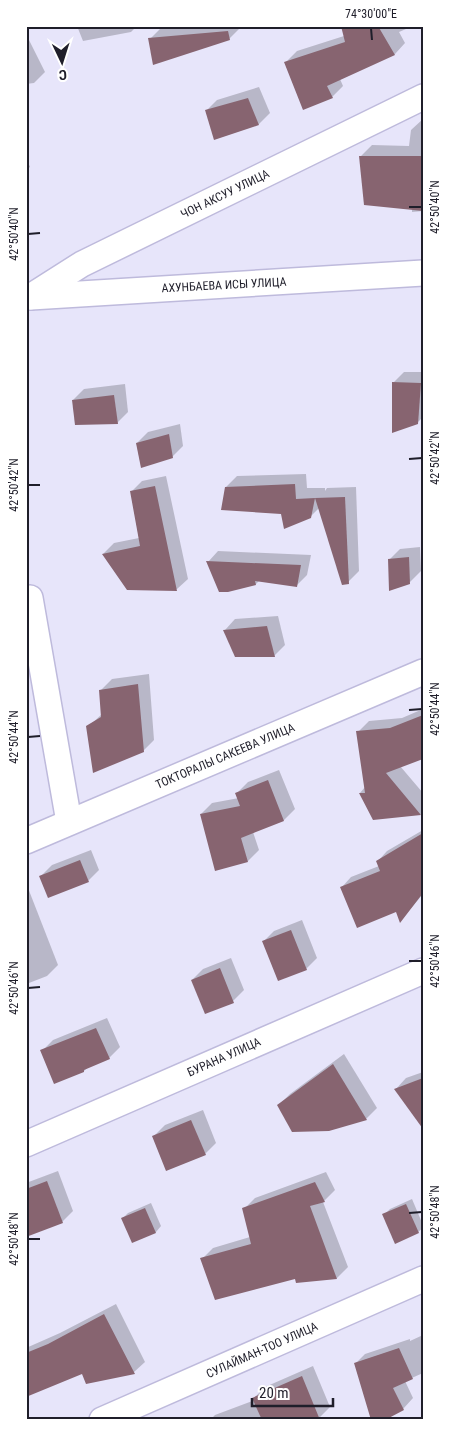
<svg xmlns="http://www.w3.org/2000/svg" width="449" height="1446" font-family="'Roboto Condensed',sans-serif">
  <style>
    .shadow { fill: #0003 }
    .building { fill: #876470 }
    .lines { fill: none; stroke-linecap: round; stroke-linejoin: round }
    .street-casing { stroke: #bebadc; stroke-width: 28 }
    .street { stroke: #fff; stroke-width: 25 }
    .ticks { fill: none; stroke: #1f1e2a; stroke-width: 2 }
    .labels { text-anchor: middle; stroke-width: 4; stroke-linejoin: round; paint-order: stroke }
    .street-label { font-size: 12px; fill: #1f1e2a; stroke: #fff }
    .neatline { fill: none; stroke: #1f1e2a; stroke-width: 2 }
    .ticks-label { font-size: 12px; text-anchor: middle; fill: #1f1e2a }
  </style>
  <rect width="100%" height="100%" fill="#e7e5fa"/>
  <g class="shadow">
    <polygon points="77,26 137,26 131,32 83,41"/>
    <polygon points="176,26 240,26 240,28 229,39 150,39 161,28"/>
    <polygon points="344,26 413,26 399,32 405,43 395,54 340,79 343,86 332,97 303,108 286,62 297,51 344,36"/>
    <polygon points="26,34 45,72 34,83 26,84"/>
    <polygon points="259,87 270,113 259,124 215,139 206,111 217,100"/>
    <polygon points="423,119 423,211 412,212 412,209 361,156 372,145 409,146 411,130"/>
    <polygon points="26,158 30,167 26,170"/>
    <polygon points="404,372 423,372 423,417 417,423 393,383"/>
    <polygon points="125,384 128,412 117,423 73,400 84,389"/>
    <polygon points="180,424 183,446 172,457 137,443 148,432"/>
    <polygon points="306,474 307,488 325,488 325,491 327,488 356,487 359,571 348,582 319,508 310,517 282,512 226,487 237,476"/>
    <polygon points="166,476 188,579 177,589 128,589 103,554 114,543 139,538 131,492 142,481"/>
    <polygon points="420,547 421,571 410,582 389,560 400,549"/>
    <polygon points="218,551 311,555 307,575 296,586 260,580 256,584 228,591 208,562"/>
    <polygon points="278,616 285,645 274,656 225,630 235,619"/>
    <polygon points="149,674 154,740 143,751 88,727 102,714 101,690 112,679"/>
    <polygon points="423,709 423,757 400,766 423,793 423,811 421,814 374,819 360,793 365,787 358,732 369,721 402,718"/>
    <polygon points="279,770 295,809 284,820 253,832 259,850 248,861 216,870 201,814 212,803 239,798 237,793 248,782"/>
    <polygon points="423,830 423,894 401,920 397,910 342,887 351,877 379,866 378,861 387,851"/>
    <polygon points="91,850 99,870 88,881 41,876 52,865"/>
    <polygon points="28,888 58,965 47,976 29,983 26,977 26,889"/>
    <polygon points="302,920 317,958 306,969 263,942 274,931"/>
    <polygon points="231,958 244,990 233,1001 192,980 203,969"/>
    <polygon points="107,1018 120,1047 109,1058 87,1068 84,1071 42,1051 53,1040"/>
    <polygon points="344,1054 377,1108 366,1119 279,1105 290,1094"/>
    <polygon points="423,1072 423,1126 396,1089 406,1078"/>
    <polygon points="203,1110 216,1143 205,1154 154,1136 165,1125"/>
    <polygon points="58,1171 73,1211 62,1222 26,1236 26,1183"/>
    <polygon points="326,1172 335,1190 323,1202 348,1267 337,1278 297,1282 296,1277 202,1259 213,1248 250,1237 244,1209 255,1198"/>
    <polygon points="412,1199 423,1225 423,1228 418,1232 384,1215 390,1209"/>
    <polygon points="151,1203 161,1226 156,1232 133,1241 123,1218 128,1213"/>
    <polygon points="116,1304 145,1362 134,1372 82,1372 26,1396 26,1348 60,1333"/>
    <polygon points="423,1335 423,1373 405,1381 413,1398 403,1409 382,1420 355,1364 365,1354 410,1339 410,1341"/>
    <polygon points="313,1366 330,1407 319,1418 314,1420 210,1420 215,1415 255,1400 254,1398 265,1387"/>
  </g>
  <g class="building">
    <polygon points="341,26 378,26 395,55 327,86 333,98 303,110 284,62 345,42"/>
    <polygon points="228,31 230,40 153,65 148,38"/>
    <polygon points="248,98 259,125 214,140 205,110"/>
    <polygon points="359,156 423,156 423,211 364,205"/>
    <polygon points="392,382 421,383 418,424 392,433"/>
    <polygon points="114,395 118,424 75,425 72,400"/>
    <polygon points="169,434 173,458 141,468 136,443"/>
    <polygon points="295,484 296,499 315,498 311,518 284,529 281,514 221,510 225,487"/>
    <polygon points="155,486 177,591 127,590 102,554 140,546 130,491"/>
    <polygon points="345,497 349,584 342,585 315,498"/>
    <polygon points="409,557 410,584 389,591 388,559"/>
    <polygon points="206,561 251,563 301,565 297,587 255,581 256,585 228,592 219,592"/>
    <polygon points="267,626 275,657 235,657 223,630"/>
    <polygon points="138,684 144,752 93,773 86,726 101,717 99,690"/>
    <polygon points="423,715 423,759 386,773 421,815 373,820 359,793 365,793 356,731 390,728"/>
    <polygon points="268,780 284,821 241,838 248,862 215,871 200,814 240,806 235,793"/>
    <polygon points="423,833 423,893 400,923 396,912 357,928 340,887 380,871 376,861"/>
    <polygon points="80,860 89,882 48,898 39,876"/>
    <polygon points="291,930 307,970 278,981 262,941"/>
    <polygon points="220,968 234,1003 205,1014 191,980"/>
    <polygon points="96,1028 110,1059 84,1070 84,1072 54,1084 40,1050"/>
    <polygon points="333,1064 367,1120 329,1131 292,1132 277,1105"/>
    <polygon points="423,1078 423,1129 394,1089"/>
    <polygon points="191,1120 206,1155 166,1171 152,1136"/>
    <polygon points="47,1181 63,1223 26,1237 26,1189"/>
    <polygon points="315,1182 325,1202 310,1206 337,1279 296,1283 295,1279 215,1300 200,1258 251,1244 242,1208"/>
    <polygon points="406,1204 419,1233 395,1244 382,1214"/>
    <polygon points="145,1208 156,1233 132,1243 121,1218"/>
    <polygon points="104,1314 135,1374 86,1384 82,1374 26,1397 26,1353 48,1344"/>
    <polygon points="399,1348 413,1379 393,1388 404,1410 385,1420 371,1420 354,1363"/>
    <polygon points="302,1376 320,1420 262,1420 252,1398"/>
  </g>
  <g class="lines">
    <defs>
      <g id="street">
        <polyline points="30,297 82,264 423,97"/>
        <polyline points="31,297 423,273"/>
        <polyline points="30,598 69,822"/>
        <polyline points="26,841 423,672"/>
        <polyline points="26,1144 423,971"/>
        <polyline points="102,1420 423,1279"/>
      </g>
    </defs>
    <use href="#street" class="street-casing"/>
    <use href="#street" class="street"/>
  </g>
  <path class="ticks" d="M371,28L372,40M409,207H422M28,234L40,233M409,459L422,458M28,485H40M409,710L422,709M28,737L40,736M409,961H422M28,988L40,987M409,1213L422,1212M28,1239H40"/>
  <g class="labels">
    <g class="street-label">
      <text transform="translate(225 194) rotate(-26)" y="4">ЧОН АКСУУ УЛИЦА</text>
      <text transform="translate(224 285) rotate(-3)" y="4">АХУНБАЕВА ИСЫ УЛИЦА</text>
      <text transform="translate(225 756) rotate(-23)" y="4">ТОКТОРАЛЫ САКЕЕВА УЛИЦА</text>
      <text transform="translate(224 1057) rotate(-24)" y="4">БУРАНА УЛИЦА</text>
      <text transform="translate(262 1350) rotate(-24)" y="4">СУЛАЙМАН-ТОО УЛИЦА</text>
    </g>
  </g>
  <rect width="449" height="1446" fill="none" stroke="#ffffff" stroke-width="55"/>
  <g transform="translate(62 62) rotate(176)" stroke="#ffffff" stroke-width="4" paint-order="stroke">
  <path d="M0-4L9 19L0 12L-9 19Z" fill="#1f1e2a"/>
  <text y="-8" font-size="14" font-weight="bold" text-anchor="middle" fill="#1f1e2a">С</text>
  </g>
  <path d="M252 1398v8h81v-8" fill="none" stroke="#1f1e2a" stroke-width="2.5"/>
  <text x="259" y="1398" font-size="15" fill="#1f1e2a" stroke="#ffffff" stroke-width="4" paint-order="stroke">20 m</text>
  <rect x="28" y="28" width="394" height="1390" class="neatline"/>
  <g class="ticks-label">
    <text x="371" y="18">74°30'00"E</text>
    <text transform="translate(435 207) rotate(-90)" y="4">42°50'40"N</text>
    <text transform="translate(14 234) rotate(-90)" y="4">42°50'40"N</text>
    <text transform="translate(435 458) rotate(-90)" y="4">42°50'42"N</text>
    <text transform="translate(14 485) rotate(-90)" y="4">42°50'42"N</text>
    <text transform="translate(435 709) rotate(-90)" y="4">42°50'44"N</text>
    <text transform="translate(14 737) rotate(-90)" y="4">42°50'44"N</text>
    <text transform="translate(435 961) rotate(-90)" y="4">42°50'46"N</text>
    <text transform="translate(14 988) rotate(-90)" y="4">42°50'46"N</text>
    <text transform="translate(435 1212) rotate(-90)" y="4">42°50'48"N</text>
    <text transform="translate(14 1239) rotate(-90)" y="4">42°50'48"N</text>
  </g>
</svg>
